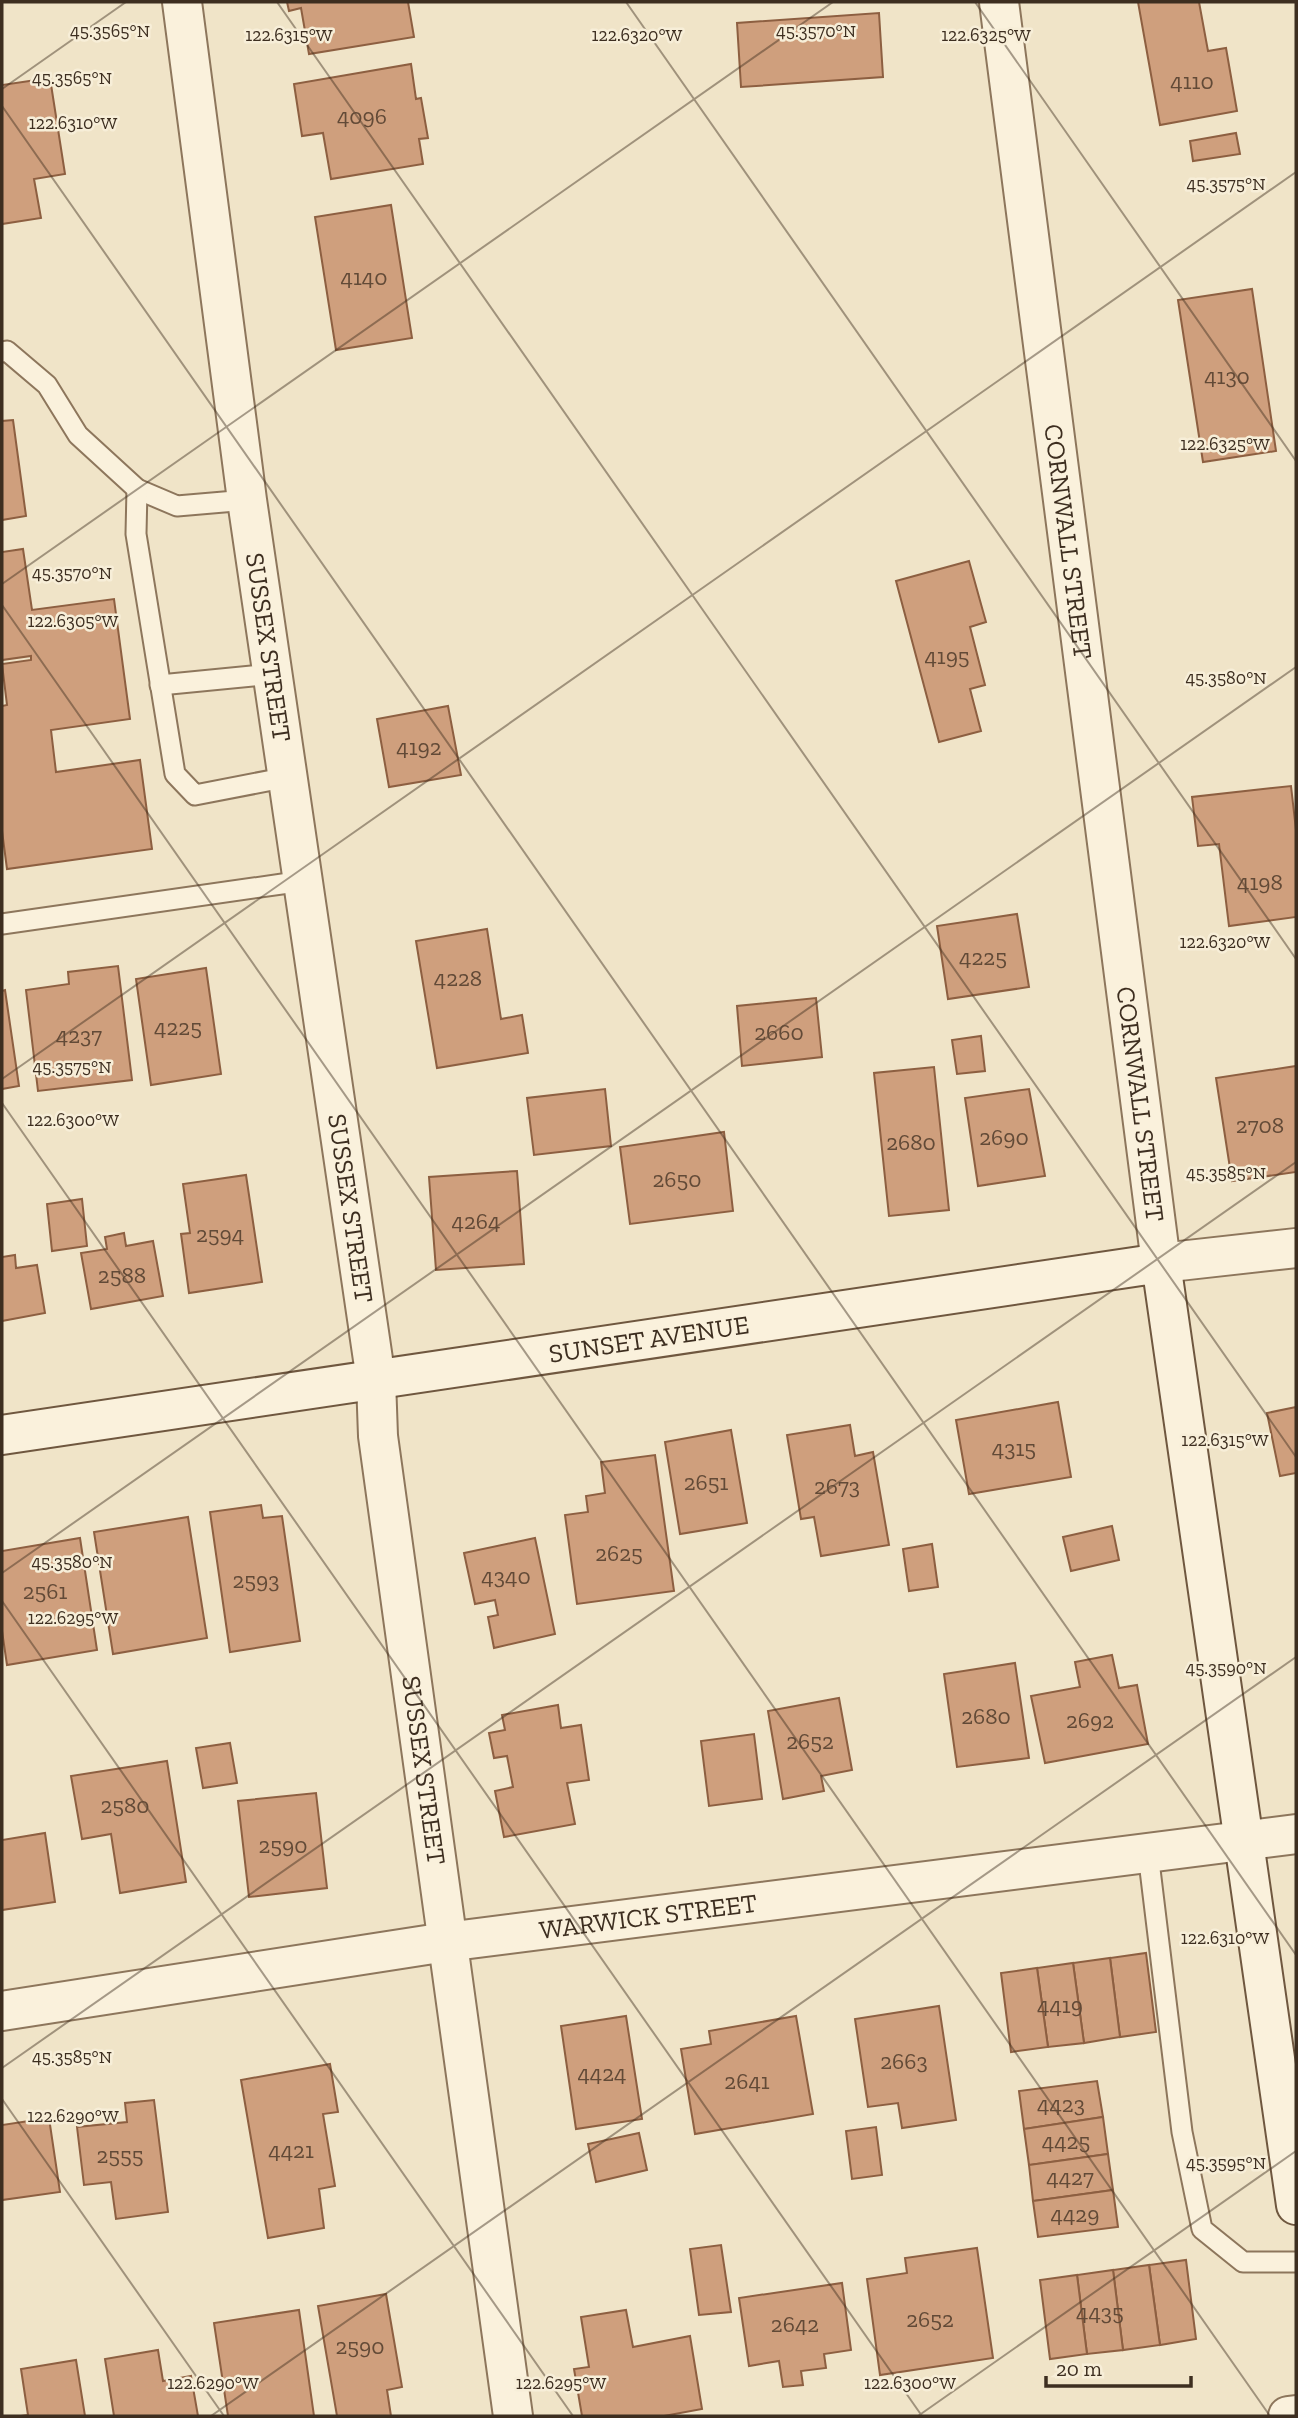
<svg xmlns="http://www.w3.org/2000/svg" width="1298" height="2418" font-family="'Zilla Slab',serif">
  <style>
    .building { fill: #cf9f7d; stroke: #8d5f41; stroke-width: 2 }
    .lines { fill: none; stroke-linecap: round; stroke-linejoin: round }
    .service-casing { stroke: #8d765c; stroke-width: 23 }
    .minor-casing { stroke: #8d765c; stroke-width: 42 }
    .secondary-casing { stroke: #6f573f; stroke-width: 42 }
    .service { stroke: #faf1dc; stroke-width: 19 }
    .minor { stroke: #faf1dc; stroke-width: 38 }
    .secondary { stroke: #faf1dc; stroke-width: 38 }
    .ticks { fill: none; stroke: #3d2e20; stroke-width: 2; stroke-opacity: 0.45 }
    .labels { text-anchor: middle; stroke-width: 5; stroke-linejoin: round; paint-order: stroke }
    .number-label { font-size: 23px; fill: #624a37 }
    .street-label { font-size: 26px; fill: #3d2e20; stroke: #f7eed8 }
    .ticks-label { font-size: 18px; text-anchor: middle; fill: #3d2e20; stroke: #f7eed8; stroke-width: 5; stroke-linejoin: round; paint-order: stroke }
  </style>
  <rect width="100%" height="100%" fill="#f0e4c8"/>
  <g class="building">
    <polygon points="287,2 408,2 414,37 309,54 301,8 289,11"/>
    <polygon points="1138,2 1199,2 1208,51 1226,48 1237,111 1160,125"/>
    <polygon points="879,13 883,77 741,87 737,23"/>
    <polygon points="411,64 416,99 421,98 428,138 419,139 423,164 331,179 323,133 302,136 294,84"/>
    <polygon points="50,78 65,174 34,179 41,218 2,224 2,85"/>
    <polygon points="1236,133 1240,154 1193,161 1190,141"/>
    <polygon points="391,205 412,338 336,350 315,217"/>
    <polygon points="1252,289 1276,451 1203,462 1178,300"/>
    <polygon points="13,420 26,516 2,520 2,421"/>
    <polygon points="23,549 32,610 114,599 130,719 51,730 56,772 140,760 152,849 7,869 2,831 2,706 7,705 2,664 31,660 31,656 2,660 2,552"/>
    <polygon points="969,561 986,622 970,627 985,685 970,689 981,731 939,742 896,581"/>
    <polygon points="448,706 461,775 389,787 377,719"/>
    <polygon points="1291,786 1296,830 1296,917 1229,926 1219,844 1198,846 1192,797"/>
    <polygon points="1017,914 1029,987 948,999 937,926"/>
    <polygon points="487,929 501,1019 522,1015 528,1053 437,1068 416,941"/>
    <polygon points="118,966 132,1080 38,1091 26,990 69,984 68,972"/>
    <polygon points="206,968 221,1074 151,1085 136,979"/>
    <polygon points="5,990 19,1086 2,1089 2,991"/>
    <polygon points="816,998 822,1057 742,1066 737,1006"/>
    <polygon points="981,1036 985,1071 957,1074 952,1040"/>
    <polygon points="1296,1066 1296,1172 1232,1181 1216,1078"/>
    <polygon points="934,1067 949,1210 889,1216 874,1073"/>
    <polygon points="605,1089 611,1146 534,1155 527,1098"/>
    <polygon points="1029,1089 1045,1176 978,1186 965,1098"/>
    <polygon points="724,1132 733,1211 630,1224 620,1147"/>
    <polygon points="517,1171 524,1264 436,1270 429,1177"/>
    <polygon points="246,1175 262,1282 189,1293 181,1234 190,1233 183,1184"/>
    <polygon points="82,1199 87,1246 52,1251 47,1204"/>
    <polygon points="124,1233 126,1246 153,1241 163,1296 91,1309 81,1253 107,1249 105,1237"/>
    <polygon points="15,1255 16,1268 37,1265 45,1313 2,1321 2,1257"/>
    <polygon points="1058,1402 1071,1477 969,1494 956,1420"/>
    <polygon points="1296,1407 1296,1473 1280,1476 1267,1413"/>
    <polygon points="850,1425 855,1456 873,1452 889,1545 821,1556 814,1517 801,1519 787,1435"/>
    <polygon points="731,1430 747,1523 680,1534 665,1442"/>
    <polygon points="655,1455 674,1591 577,1604 565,1515 588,1512 586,1496 605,1493 601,1462"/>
    <polygon points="261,1505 263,1518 282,1516 300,1641 230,1652 210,1512"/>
    <polygon points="188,1517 207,1638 113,1654 94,1532"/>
    <polygon points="1112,1526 1119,1560 1071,1571 1063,1537"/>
    <polygon points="80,1538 97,1650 7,1665 2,1631 2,1551"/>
    <polygon points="535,1538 555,1634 494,1648 488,1617 498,1615 495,1600 475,1604 464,1553"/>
    <polygon points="932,1544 938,1587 909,1591 903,1549"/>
    <polygon points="1112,1655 1119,1688 1137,1685 1148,1744 1045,1763 1031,1696 1080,1687 1075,1662"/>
    <polygon points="1015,1663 1029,1758 957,1767 944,1674"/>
    <polygon points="839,1698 852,1770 821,1776 824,1791 783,1799 768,1711"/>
    <polygon points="558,1705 561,1728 581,1725 589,1780 567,1783 575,1824 504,1837 495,1791 513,1787 507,1756 494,1758 489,1733 505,1730 502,1715"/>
    <polygon points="754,1734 762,1799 709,1806 701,1741"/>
    <polygon points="230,1743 237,1783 203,1788 196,1748"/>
    <polygon points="167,1761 186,1882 120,1893 111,1834 82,1839 71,1776"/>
    <polygon points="316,1793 327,1888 249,1897 238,1801"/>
    <polygon points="45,1833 55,1902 2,1910 2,1840"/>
    <polygon points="1146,1953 1156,2032 1120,2037 1110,1958"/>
    <polygon points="1110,1958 1120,2037 1084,2043 1073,1963"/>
    <polygon points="1073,1963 1084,2043 1048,2047 1037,1968"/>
    <polygon points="1037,1968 1048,2047 1011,2052 1001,1973"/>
    <polygon points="939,2006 956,2120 902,2128 898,2103 868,2107 855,2019"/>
    <polygon points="626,2016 642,2119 576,2129 561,2026"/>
    <polygon points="796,2016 813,2114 695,2134 681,2049 711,2044 709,2031"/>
    <polygon points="330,2064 338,2112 323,2114 335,2186 319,2189 324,2228 268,2238 241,2080"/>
    <polygon points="1097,2081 1103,2117 1024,2129 1019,2091"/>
    <polygon points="154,2100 168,2212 116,2219 111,2182 84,2185 77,2127 127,2122 125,2103"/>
    <polygon points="1103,2117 1108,2154 1029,2165 1024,2129"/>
    <polygon points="49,2118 60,2192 2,2200 2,2125"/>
    <polygon points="876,2127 882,2175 852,2179 846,2131"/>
    <polygon points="639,2133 647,2170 596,2182 588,2144"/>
    <polygon points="1108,2154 1113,2190 1033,2201 1029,2165"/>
    <polygon points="1113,2190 1118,2227 1038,2237 1033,2201"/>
    <polygon points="721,2245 731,2312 699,2315 690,2249"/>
    <polygon points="977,2248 993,2358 880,2375 867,2279 907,2273 905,2258"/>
    <polygon points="1186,2260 1196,2339 1160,2345 1149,2265"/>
    <polygon points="1149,2265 1160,2345 1123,2350 1113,2270"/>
    <polygon points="1113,2270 1123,2350 1087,2354 1077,2275"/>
    <polygon points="1077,2275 1087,2354 1050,2359 1040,2280"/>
    <polygon points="842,2283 851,2350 824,2354 826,2368 801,2371 803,2385 783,2387 779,2361 749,2366 739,2298"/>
    <polygon points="386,2294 402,2387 387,2390 391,2416 337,2416 318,2306"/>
    <polygon points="299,2310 314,2416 228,2416 214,2323"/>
    <polygon points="626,2310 633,2347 690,2336 702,2409 664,2416 582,2416 574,2369 589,2367 581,2317"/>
    <polygon points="158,2350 163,2381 191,2376 198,2416 114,2416 105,2359"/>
    <polygon points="76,2360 85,2416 21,2416 28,2415 21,2369"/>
  </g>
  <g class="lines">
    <defs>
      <g id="service">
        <polyline points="2,352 7,351 47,385 78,435 137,489 177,506 247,500"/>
        <polyline points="137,489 136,534 175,774 195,795 288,777"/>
        <polyline points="160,685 273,674"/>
        <polyline points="2,924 303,881"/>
        <polyline points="1148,1853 1182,2132 1202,2229 1243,2262 1296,2262"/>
      </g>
      <g id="minor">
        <path id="s1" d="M182,2L247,500L376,1380L378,1436L513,2416"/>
        <path id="s2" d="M999,2L1161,1263L1296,1248"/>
        <path id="s3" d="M2,2011L446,1942L1296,1834"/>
        <polyline points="1288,2416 1296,2415"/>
      </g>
      <g id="secondary">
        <path id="s4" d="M2,1435L1161,1263L1296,2205"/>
      </g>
    </defs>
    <use href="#service" class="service-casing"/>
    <use href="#minor" class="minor-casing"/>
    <use href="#secondary" class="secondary-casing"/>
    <use href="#service" class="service"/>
    <use href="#minor" class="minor"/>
    <use href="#secondary" class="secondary"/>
  </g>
  <path class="ticks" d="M277,2L1296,1457M626,2L1296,959M975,2L1296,461M2,89L126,2M2,106L1296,1955M2,584L833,2M2,605L1270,2416M2,1079L1296,172M2,1103L922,2416M2,1573L1296,667M2,1601L573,2416M2,2068L1296,1162M2,2099L224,2416M211,2416L1296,1657M918,2416L1296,2151"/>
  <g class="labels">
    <g class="number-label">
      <text x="1192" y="89">4110</text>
      <text x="362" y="124">4096</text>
      <text x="364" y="285">4140</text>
      <text x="1227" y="384">4130</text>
      <text x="947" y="664">4195</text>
      <text x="419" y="755">4192</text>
      <text x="1260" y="890">4198</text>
      <text x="983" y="965">4225</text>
      <text x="458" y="986">4228</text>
      <text x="178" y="1035">4225</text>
      <text x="779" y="1040">2660</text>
      <text x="79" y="1043">4237</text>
      <text x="1260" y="1133">2708</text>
      <text x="1004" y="1145">2690</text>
      <text x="911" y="1150">2680</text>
      <text x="677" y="1187">2650</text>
      <text x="476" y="1229">4264</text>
      <text x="220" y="1242">2594</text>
      <text x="122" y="1283">2588</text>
      <text x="1014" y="1456">4315</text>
      <text x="706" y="1490">2651</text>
      <text x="837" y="1494">2673</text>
      <text x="619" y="1561">2625</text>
      <text x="506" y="1584">4340</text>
      <text x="256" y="1588">2593</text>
      <text x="45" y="1599">2561</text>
      <text x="986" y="1724">2680</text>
      <text x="1090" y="1728">2692</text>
      <text x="810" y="1749">2652</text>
      <text x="125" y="1813">2580</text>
      <text x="283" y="1853">2590</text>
      <text x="1060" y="2013">4419</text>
      <text x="904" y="2069">2663</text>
      <text x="602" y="2081">4424</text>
      <text x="747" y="2089">2641</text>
      <text x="1061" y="2112">4423</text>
      <text x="1066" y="2149">4425</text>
      <text x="291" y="2158">4421</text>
      <text x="120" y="2163">2555</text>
      <text x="1070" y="2185">4427</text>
      <text x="1075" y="2222">4429</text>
      <text x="1100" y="2320">4435</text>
      <text x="930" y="2327">2652</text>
      <text x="795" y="2332">2642</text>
      <text x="360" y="2354">2590</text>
    </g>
    <g class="street-label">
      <text dy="9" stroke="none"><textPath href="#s2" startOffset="544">CORNWALL STREET</textPath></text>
      <text dy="9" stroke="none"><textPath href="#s1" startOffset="651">SUSSEX STREET</textPath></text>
      <text dy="9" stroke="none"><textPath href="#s2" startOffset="1111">CORNWALL STREET</textPath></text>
      <text dy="9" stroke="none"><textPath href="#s1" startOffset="1218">SUSSEX STREET</textPath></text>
      <text dy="9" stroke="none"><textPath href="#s4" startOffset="654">SUNSET AVENUE</textPath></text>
      <text dy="9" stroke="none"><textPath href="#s1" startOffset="1785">SUSSEX STREET</textPath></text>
      <text dy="9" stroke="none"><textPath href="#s3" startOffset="653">WARWICK STREET</textPath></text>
    </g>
  </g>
  <g class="ticks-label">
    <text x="110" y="37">45.3565°N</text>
    <text x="816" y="37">45.3570°N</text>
    <text x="289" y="41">122.6315°W</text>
    <text x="637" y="41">122.6320°W</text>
    <text x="986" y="41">122.6325°W</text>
    <text x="72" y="84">45.3565°N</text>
    <text x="73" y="129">122.6310°W</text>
    <text x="1226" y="190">45.3575°N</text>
    <text x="1225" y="450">122.6325°W</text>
    <text x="72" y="579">45.3570°N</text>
    <text x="73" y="627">122.6305°W</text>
    <text x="1226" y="684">45.3580°N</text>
    <text x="1225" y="948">122.6320°W</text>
    <text x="72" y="1073">45.3575°N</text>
    <text x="73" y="1126">122.6300°W</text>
    <text x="1226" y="1179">45.3585°N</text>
    <text x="1225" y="1446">122.6315°W</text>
    <text x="72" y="1568">45.3580°N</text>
    <text x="73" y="1624">122.6295°W</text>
    <text x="1226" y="1674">45.3590°N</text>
    <text x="1225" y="1944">122.6310°W</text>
    <text x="72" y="2063">45.3585°N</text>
    <text x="73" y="2122">122.6290°W</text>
    <text x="1226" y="2169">45.3595°N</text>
    <text x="213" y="2389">122.6290°W</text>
    <text x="561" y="2389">122.6295°W</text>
    <text x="910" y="2389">122.6300°W</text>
  </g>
  <rect width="1298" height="2418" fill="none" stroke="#3d2e20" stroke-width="7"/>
  <path d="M1046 2376v10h145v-10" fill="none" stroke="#3d2e20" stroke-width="3.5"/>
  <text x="1056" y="2376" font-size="21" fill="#3d2e20" stroke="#f7eed8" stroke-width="5" paint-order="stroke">20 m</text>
</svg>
